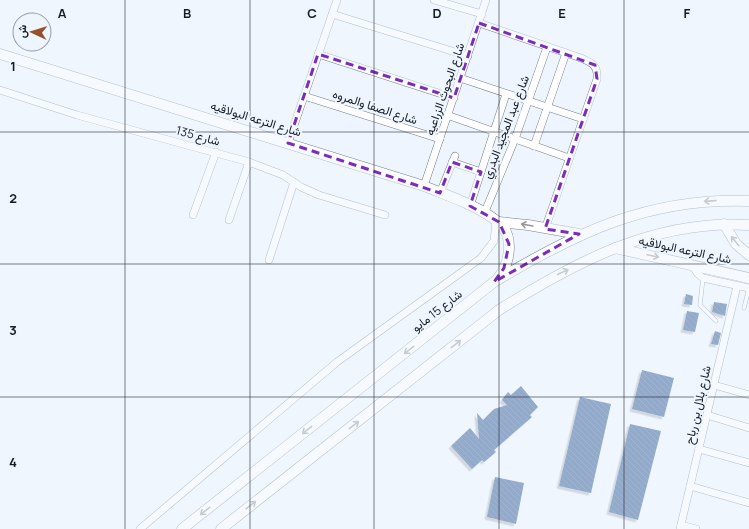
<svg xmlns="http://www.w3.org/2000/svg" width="749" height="529" font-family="Manrope,Vazirmatn,sans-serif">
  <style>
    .building { fill: url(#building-back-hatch); filter: url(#shadow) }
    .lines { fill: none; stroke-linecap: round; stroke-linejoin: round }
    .lane-casing { stroke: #717e93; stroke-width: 4.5 }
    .street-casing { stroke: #717e93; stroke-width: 8 }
    .secondary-casing { stroke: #717e93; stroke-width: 11 }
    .lane { stroke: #fff; stroke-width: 3.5 }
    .street { stroke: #fff; stroke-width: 7 }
    .secondary { stroke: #fff; stroke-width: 10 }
    .oneway { stroke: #96999c }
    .marked { fill: none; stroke: #7b2cbf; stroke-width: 3; stroke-dasharray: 8 5; stroke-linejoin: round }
    .grid { fill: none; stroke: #161c24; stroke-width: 1; stroke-opacity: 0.55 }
    .labels { text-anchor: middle; stroke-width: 4; stroke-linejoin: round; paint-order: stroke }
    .street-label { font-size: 12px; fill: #161c24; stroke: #eff5fe }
    .grid-label { font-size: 13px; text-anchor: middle; font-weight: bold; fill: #161c24; stroke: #eff5fe; stroke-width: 4; stroke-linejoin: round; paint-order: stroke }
  </style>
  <defs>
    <pattern id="building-back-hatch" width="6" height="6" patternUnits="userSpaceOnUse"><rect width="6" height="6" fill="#24508f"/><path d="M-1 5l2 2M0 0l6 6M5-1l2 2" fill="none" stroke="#426598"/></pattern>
    <filter id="shadow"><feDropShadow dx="-2.5" dy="2.5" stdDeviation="0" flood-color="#0004"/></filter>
  </defs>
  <rect width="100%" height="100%" fill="#eff5fe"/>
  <g class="building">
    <polygon points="686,294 693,296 692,305 684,304"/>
    <polygon points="714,302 727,304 725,316 712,312"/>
    <polygon points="687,311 699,313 695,332 683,330"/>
    <polygon points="715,331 721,333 718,345 711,344"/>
    <polygon points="642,370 674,378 664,417 632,409"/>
    <polygon points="521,386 538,407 530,415 532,417 494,450 496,452 484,462 482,460 472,469 451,446 470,428 479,439 477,413 483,420 494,409 507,405 502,400 508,392 511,395"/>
    <polygon points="580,397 611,404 591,493 559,486"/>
    <polygon points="630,424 661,431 638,520 609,512"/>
    <polygon points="495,477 524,483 516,524 487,517"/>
  </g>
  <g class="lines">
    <defs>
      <g id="lane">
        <polyline points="703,278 700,305 716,321"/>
        <polyline points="744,308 749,288"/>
      </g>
      <g id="street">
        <polyline points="434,0 482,14"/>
        <polyline points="332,14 468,56"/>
        <path d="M479,23L581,58C592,63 598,65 597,79L545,229"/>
        <polyline points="318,54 454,98"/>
        <polyline points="460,78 583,119"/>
        <polyline points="0,90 77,115 249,162 283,175 301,187 319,195 385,215"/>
        <polyline points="304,96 440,139"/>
        <polyline points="447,115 569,158"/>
        <polyline points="288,143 337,0"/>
        <polyline points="534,146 566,53"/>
        <polyline points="452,162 481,172"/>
        <polyline points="424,186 486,0"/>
        <polyline points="440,193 455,156"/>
        <polyline points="470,206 506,94"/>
        <polyline points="484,214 515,139 547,47"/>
        <polyline points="193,215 216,152"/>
        <polyline points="229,220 249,162"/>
        <polyline points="269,260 294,182"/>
        <polyline points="692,265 698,274 703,278 749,288"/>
        <polyline points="714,385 749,395"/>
        <polyline points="707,415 749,428"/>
        <polyline points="699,449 749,463"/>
        <polyline points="690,486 749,503"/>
        <polyline points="681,525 696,529"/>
        <polyline points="140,529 337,362 481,258 494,241 496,221"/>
        <polyline points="680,529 737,286"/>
      </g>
      <g id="secondary">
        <path d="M0,54L424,186C448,196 477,205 498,222C515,235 510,264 498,278"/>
        <polyline points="499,222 528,225 579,234"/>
        <polyline points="724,224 736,244 749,255"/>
        <polyline points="615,248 749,278"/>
        <path d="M182,529L494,282C577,232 650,197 749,201"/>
        <path d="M221,529L499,310C575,262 656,219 749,225"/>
      </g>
    </defs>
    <use href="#lane" class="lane-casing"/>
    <use href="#street" class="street-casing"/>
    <use href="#secondary" class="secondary-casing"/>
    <use href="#lane" class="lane"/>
    <use href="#street" class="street"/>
    <use href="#secondary" class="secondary"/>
  </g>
  <defs><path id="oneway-shaft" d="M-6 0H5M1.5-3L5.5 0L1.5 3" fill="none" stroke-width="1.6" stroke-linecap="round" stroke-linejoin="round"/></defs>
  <g class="oneway">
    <use href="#oneway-shaft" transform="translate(710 201) rotate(176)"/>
    <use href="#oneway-shaft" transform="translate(527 225) rotate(-170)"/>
    <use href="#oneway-shaft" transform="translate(735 241) rotate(-129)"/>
    <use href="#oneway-shaft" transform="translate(653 256) rotate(12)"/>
    <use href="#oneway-shaft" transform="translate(563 272) rotate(-25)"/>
    <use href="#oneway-shaft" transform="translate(456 344) rotate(-38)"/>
    <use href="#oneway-shaft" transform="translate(409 350) rotate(142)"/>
    <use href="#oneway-shaft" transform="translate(354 425) rotate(-38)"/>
    <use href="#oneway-shaft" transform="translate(307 430) rotate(142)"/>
    <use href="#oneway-shaft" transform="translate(251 505) rotate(-38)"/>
    <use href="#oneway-shaft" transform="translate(205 511) rotate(142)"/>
  </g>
  <path d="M0 0H749V529H0ZM479,23L595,65L597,79L545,229L579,234L494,282L504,268L509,244L499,222L470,206L481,172L452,162L440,193L288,143L318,54L454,98Z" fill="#eff5fe" fill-opacity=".55" fill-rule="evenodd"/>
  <path class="marked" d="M479,23L595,65L597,79L545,229L579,234L494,282L504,268L509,244L499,222L470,206L481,172L452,162L440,193L288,143L318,54L454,98Z"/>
  <path class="grid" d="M125,0V529M250,0V529M374,0V529M499,0V529M624,0V529M0,132H749M0,264H749M0,397H749"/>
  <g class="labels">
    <g class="street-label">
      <text transform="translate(445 89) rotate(-71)" y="4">شارع البحوث الزراعيه</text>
      <text transform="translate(375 107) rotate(18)" y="4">شارع الصفا والمروه</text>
      <text transform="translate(256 119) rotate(17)" y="4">شارع الترعه البولاقيه</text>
      <text transform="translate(506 127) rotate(-69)" y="4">شارع عبد المجيد البدري</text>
      <text transform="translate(198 136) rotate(15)" y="4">شارع 135</text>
      <text transform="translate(685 250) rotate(12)" y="4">شارع الترعه البولاقيه</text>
      <text transform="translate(437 311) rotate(-38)" y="4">شارع 15 مايو</text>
      <text transform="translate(698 405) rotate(-77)" y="4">شارع بلال بن رباح</text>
    </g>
  </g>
  <g class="grid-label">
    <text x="62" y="18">A</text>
    <text x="187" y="18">B</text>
    <text x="312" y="18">C</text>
    <text x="437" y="18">D</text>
    <text x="562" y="18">E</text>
    <text x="687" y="18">F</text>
    <text x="13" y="71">1</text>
    <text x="13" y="203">2</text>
    <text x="13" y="335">3</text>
    <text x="13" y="467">4</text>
  </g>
  <g transform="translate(32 32) rotate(274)"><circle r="19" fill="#eff5fe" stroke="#989ea7"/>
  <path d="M0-3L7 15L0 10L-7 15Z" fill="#975129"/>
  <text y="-6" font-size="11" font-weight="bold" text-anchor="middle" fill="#161c24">ش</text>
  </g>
</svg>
